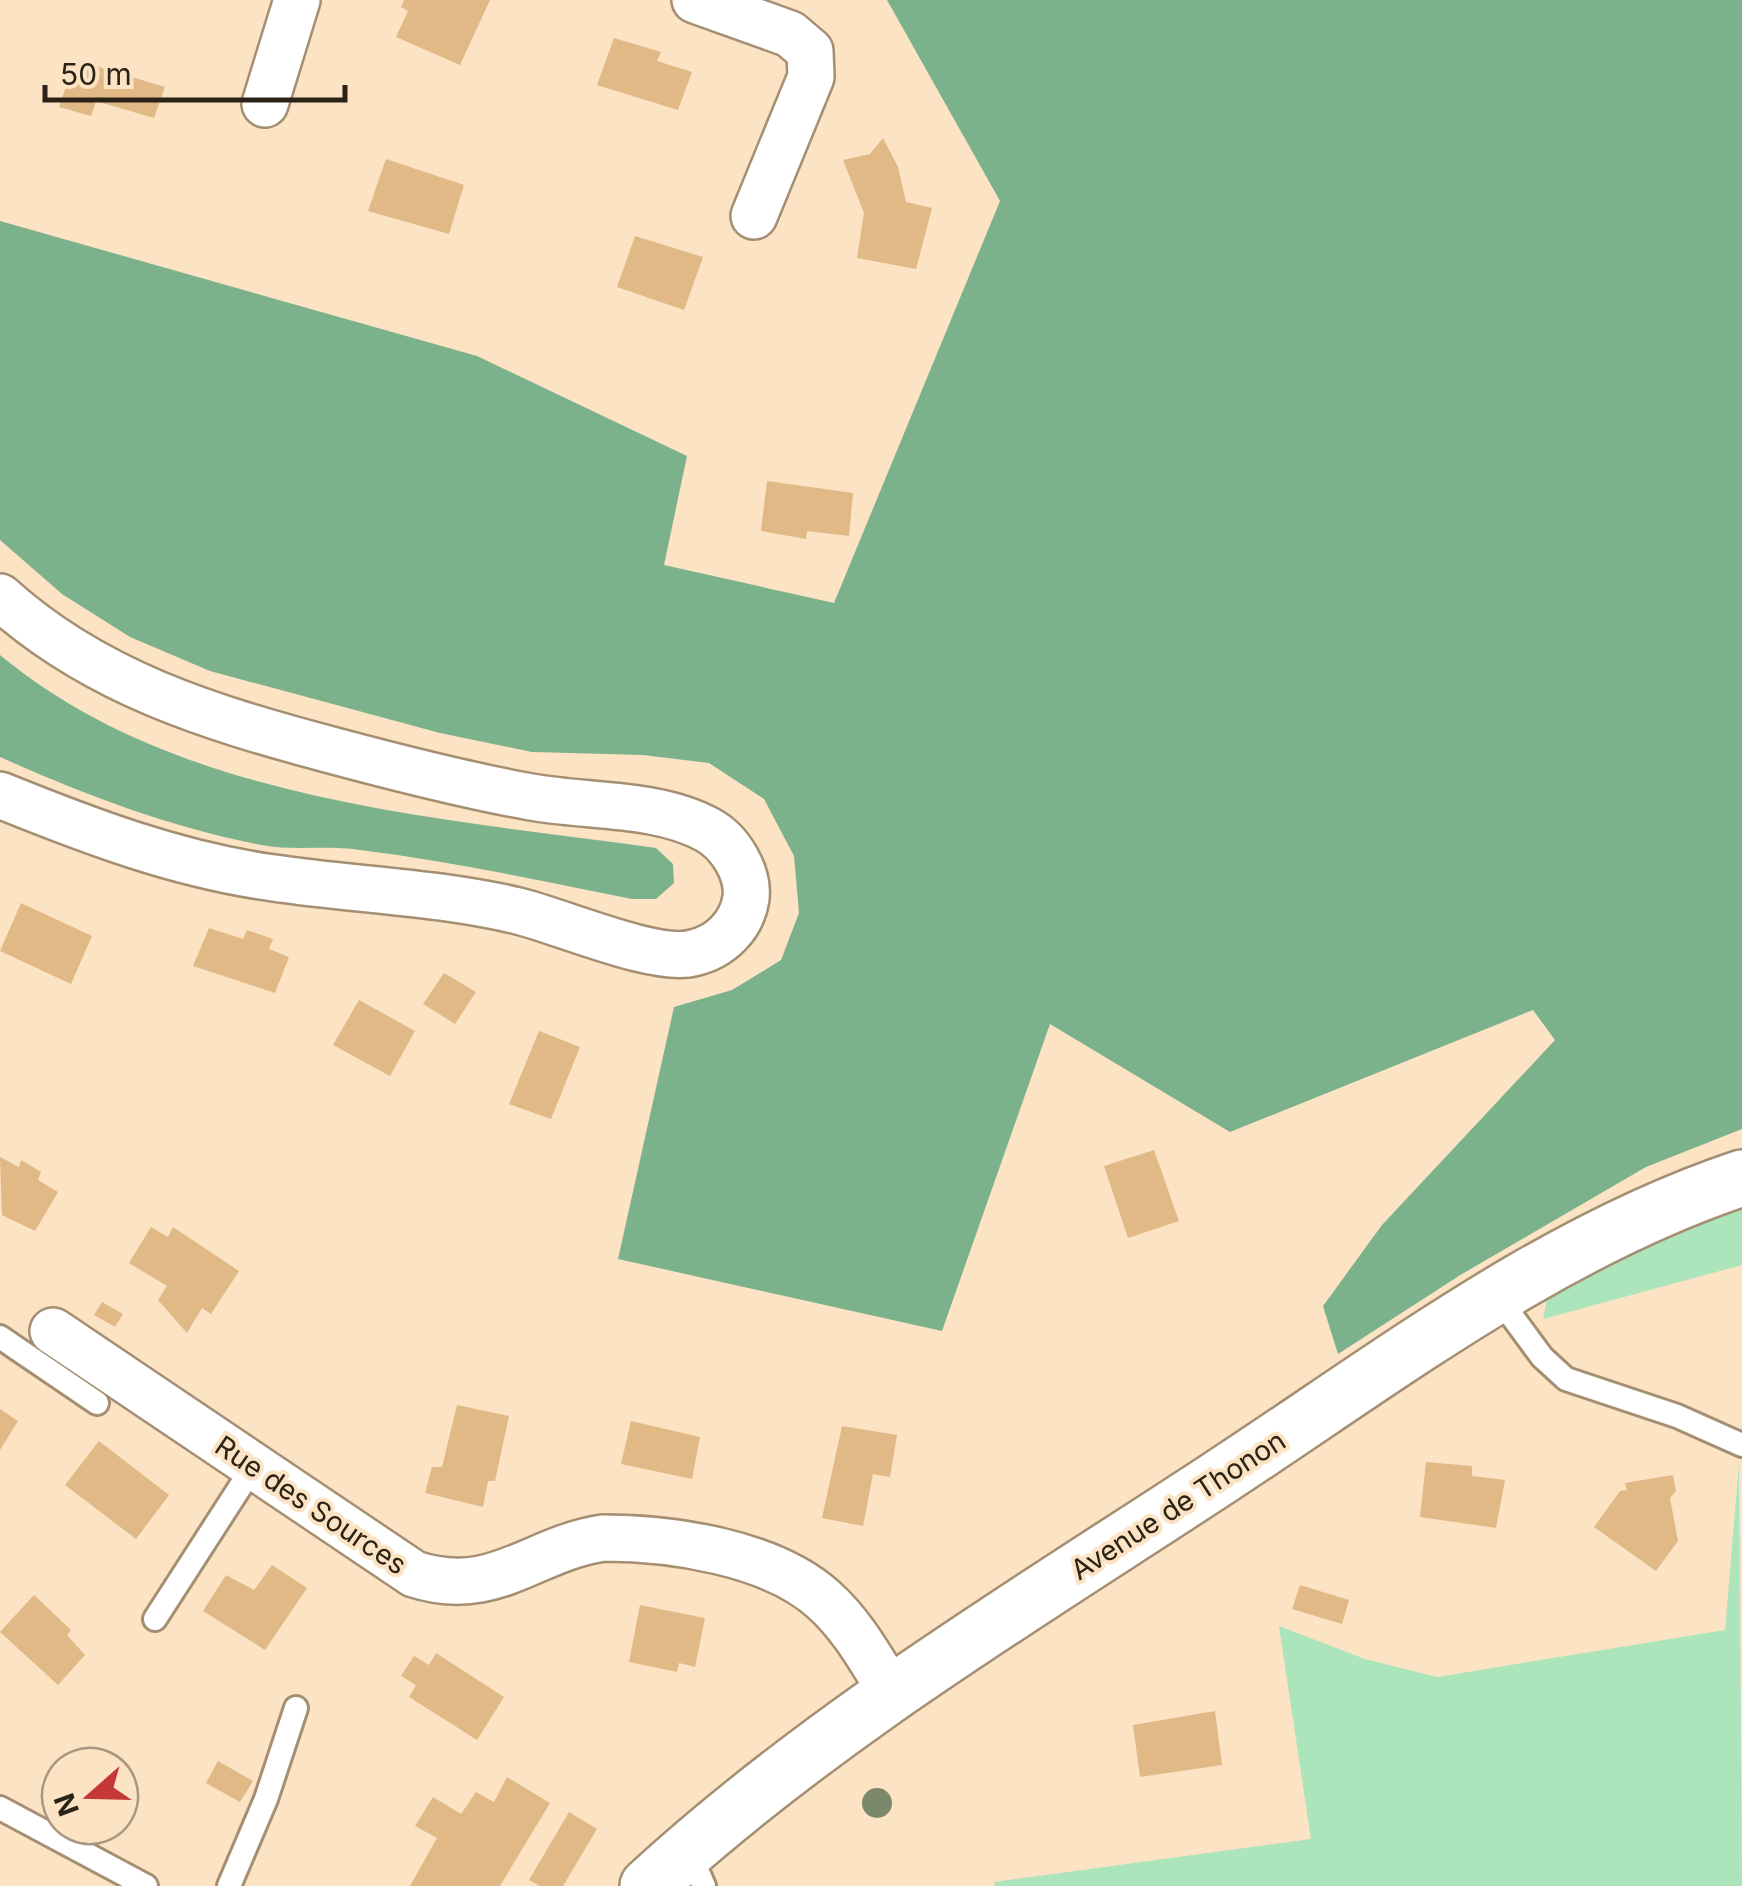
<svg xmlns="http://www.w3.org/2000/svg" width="1742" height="1886" font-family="Inter,sans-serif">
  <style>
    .green { fill: #ace4bb }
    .forest { fill: #7cb28b }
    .building { fill: #e0b986 }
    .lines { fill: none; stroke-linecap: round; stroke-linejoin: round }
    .lane-casing { stroke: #a58f72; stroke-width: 28 }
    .street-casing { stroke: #a58f72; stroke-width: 50 }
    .secondary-casing { stroke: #a58f72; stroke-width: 60 }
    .lane { stroke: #fff; stroke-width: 22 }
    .street { stroke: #fff; stroke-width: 45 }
    .secondary { stroke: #fff; stroke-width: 55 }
    .tree { fill: #7c886c }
    .labels { text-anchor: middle; stroke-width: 8; stroke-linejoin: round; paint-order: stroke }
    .street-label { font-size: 28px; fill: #2c2317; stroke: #fbe3c4 }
  </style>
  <rect width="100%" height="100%" fill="#fbe3c4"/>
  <g class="green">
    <polygon points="1742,1207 1742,1265 1543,1319 1549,1288 1687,1225"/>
    <polygon points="1739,1464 1742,1886 995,1886 994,1882 1311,1839 1279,1626 1365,1659 1437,1677 1725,1630"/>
  </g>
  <g class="forest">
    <polygon points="887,0 1742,0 1742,1129 1646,1167 1462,1274 1338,1354 1323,1306 1382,1225 1555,1040 1533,1010 1230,1132 1050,1024 942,1331 618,1259 674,1007 732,990 781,960 799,913 794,856 764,799 709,763 643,755 532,752 440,733 210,671 130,637 62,594 0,540 0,221 477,356 687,456 664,565 834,603 1000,201"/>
    <path d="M0,655C177,802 437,817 656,848L673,864L674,883L656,899H632C541,881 451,861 360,850C327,845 293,851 261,845C169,827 85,795 0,757Z"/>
  </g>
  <g class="building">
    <polygon points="404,0 490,0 460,65 396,37 408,11 401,7"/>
    <polygon points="614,38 661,52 657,61 692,72 678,110 597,85"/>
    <polygon points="75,60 165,87 154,118 96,101 91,116 59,107"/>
    <polygon points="883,138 898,167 906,202 932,208 916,269 857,258 864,213 843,160 870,154"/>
    <polygon points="386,159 464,185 449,234 368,211"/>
    <polygon points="635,236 703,257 684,310 617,287"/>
    <polygon points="767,481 853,493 849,536 807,531 806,539 761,531"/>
    <polygon points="21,903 92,936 71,984 0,951"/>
    <polygon points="209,928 243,939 247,930 273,939 269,949 289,957 275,993 193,966"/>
    <polygon points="444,973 476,992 455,1024 423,1004"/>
    <polygon points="359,1000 415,1031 390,1076 333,1045"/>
    <polygon points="539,1031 580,1047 551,1119 509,1104"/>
    <polygon points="1154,1150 1179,1221 1128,1238 1104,1166"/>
    <polygon points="0,1157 19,1167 21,1160 41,1172 38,1180 58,1192 35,1231 2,1215"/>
    <polygon points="151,1227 168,1237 173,1227 239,1271 211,1314 202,1308 187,1333 158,1300 167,1286 129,1263"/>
    <polygon points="102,1302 123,1314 115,1327 94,1315"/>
    <polygon points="457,1405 509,1416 495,1481 488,1481 483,1507 425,1493 432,1467 442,1467"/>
    <polygon points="0,1409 18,1421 0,1450"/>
    <polygon points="631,1421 700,1437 692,1479 621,1464"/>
    <polygon points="842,1426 897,1435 890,1477 873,1474 863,1526 822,1518"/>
    <polygon points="99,1441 169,1495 136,1539 65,1485"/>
    <polygon points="1426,1462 1472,1466 1472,1476 1505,1480 1496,1528 1420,1517"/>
    <polygon points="1673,1475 1676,1491 1670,1498 1678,1541 1656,1571 1594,1527 1620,1491 1627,1490 1625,1483"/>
    <polygon points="272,1565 307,1588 265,1650 203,1611 226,1575 254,1590"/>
    <polygon points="1300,1585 1349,1600 1342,1624 1292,1609"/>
    <polygon points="34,1595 71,1630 67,1635 85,1655 58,1685 0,1632"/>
    <polygon points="640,1605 705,1618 695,1667 679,1663 677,1672 629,1662"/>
    <polygon points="436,1653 504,1697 477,1740 409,1697 416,1685 401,1676 414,1656 429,1665"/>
    <polygon points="1215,1711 1222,1765 1140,1777 1133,1725"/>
    <polygon points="218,1761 253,1781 240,1802 206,1783"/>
    <polygon points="507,1777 550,1803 500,1886 410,1886 437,1838 415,1826 433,1797 461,1814 476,1792 494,1802"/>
    <polygon points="569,1812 597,1829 563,1886 540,1886 529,1880"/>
  </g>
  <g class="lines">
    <defs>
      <g id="lane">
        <polyline points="1497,1296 1542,1357 1566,1379 1677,1416 1742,1445"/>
        <polyline points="0,1337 97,1403"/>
        <polyline points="155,1619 253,1467"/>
        <polyline points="0,1808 146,1886"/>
        <polyline points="688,1850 704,1886"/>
        <polyline points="229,1886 266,1799 296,1708"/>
      </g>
      <g id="street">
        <polyline points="695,0 790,34 810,51 811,77 754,216"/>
        <polyline points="265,104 297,0"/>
        <path d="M0,597C95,683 211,718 331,750C398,768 464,785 531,797C586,807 658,802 708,830C730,842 749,873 746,898C742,926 720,947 693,953C655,963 560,921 518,911C439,892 355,890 274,878C178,865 89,831 0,795"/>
        <path d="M53,1331L414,1574C494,1600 531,1549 603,1538C671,1538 771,1552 824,1600C853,1626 871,1660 892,1693"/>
      </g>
      <path id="secondary" d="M648,1886C821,1727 1024,1606 1219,1478C1387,1368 1550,1242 1742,1178"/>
    </defs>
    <use href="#lane" class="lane-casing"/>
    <use href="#street" class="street-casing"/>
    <use href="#secondary" class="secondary-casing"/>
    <use href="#lane" class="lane"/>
    <use href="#street" class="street"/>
    <use href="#secondary" class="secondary"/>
  </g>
  <circle class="tree" cx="877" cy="1803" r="15"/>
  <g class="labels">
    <g class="street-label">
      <text transform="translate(311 1505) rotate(34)" y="10">Rue des Sources</text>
      <text transform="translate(1178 1505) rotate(-33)" y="10">Avenue de Thonon</text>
    </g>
  </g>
  <g transform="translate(90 1796) rotate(250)"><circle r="48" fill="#fbe3c4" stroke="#a8967f" stroke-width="2.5"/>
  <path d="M0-8L18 38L0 25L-18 38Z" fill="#c63737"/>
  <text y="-15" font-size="28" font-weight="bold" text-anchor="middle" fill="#2c2317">N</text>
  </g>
  <path d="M45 85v15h300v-15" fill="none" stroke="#2c2317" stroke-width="5"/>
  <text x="60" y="85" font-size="30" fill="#2c2317" stroke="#fbe3c4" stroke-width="8" paint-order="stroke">50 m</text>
</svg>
